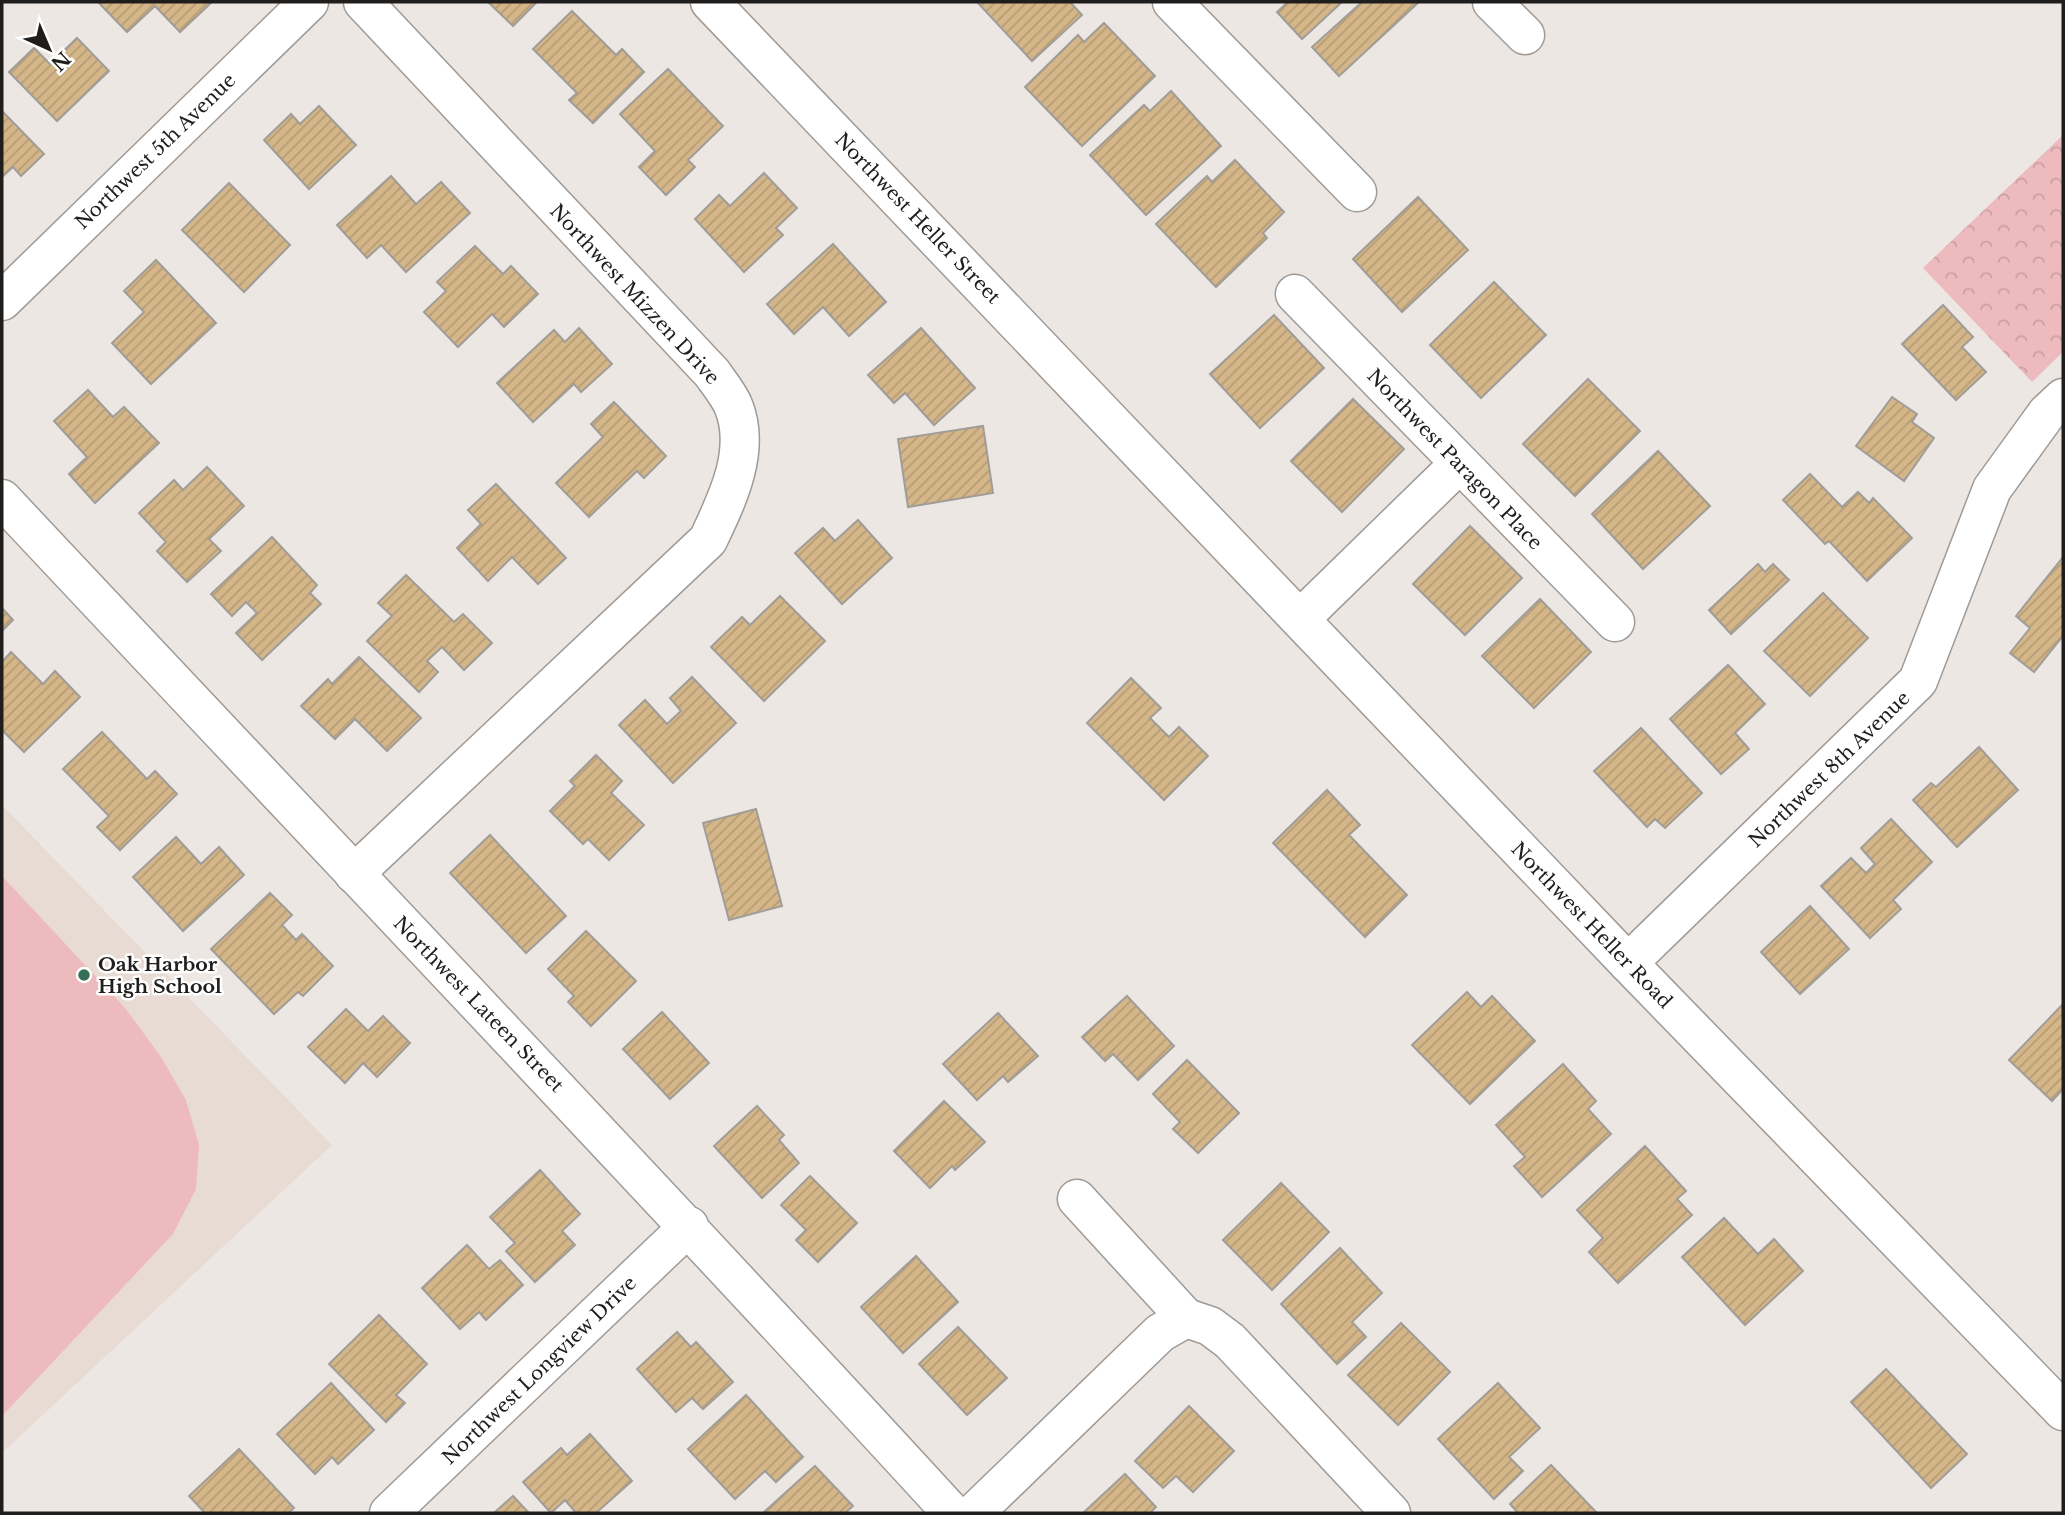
<svg xmlns="http://www.w3.org/2000/svg" width="2065" height="1515" font-family="'Libre Baskerville',serif">
  <style>
    .built { fill: #e8dbd3 }
    .park { fill: url(#park-crowns) }
    .pitch { fill: #edbabe }
    .building { fill: url(#building-hatch); stroke: #a09d98; stroke-width: 2 }
    .lines { fill: none; stroke-linecap: round; stroke-linejoin: round }
    .minor-casing { stroke: #9f9a96; stroke-width: 41 }
    .minor { stroke: #fff; stroke-width: 38 }
    .poi-dot { fill: #366f57; stroke: #fff; stroke-width: 2.5 }
    .labels { text-anchor: middle; stroke-width: 5; stroke-linejoin: round; paint-order: stroke }
    .street-label { font-size: 19px; fill: #201e1c; stroke: #fff }
    .poi-label { font-size: 19px; font-weight: bold; fill: #201e1c; stroke: #fff; text-anchor: start }
  </style>
  <defs>
    <pattern id="park-crowns" width="20" height="18" patternUnits="userSpaceOnUse" patternTransform="scale(1.75)"><rect width="20" height="18" fill="#edbabe"/><path d="M2 6a3 3 0 1 1 6 0M12 15a3 3 0 1 1 6 0" fill="none" stroke="#cb9fa3"/></pattern>
    <pattern id="building-hatch" width="6" height="6" patternUnits="userSpaceOnUse" patternTransform="scale(1.75)"><rect width="6" height="6" fill="#d4b688"/><path d="M-1 1l2-2M0 6l6-6M5 7l2-2" fill="none" stroke="#b69c75"/></pattern>
  </defs>
  <rect width="100%" height="100%" fill="#ede7e4"/>
  <polygon class="built" points="2,805 332,1145 2,1453"/>
  <polygon class="park" points="2063,135 2063,352 2032,382 1923,268"/>
  <polygon class="pitch" points="2,876 125,1008 161,1057 186,1100 199,1145 196,1189 173,1234 2,1416"/>
  <g class="building">
    <polygon points="98,2 212,2 180,32 155,6 127,32"/>
    <polygon points="488,2 537,2 513,26"/>
    <polygon points="977,2 1070,2 1082,15 1032,61"/>
    <polygon points="1288,2 1342,2 1302,39 1277,12"/>
    <polygon points="1362,2 1419,2 1339,76 1312,47"/>
    <polygon points="572,11 616,55 622,49 644,72 593,123 569,100 577,93 533,49"/>
    <polygon points="1104,23 1155,76 1082,146 1025,87 1078,35 1084,42"/>
    <polygon points="77,38 109,71 57,121 9,72 34,48 50,64"/>
    <polygon points="668,69 723,126 688,160 695,167 666,195 639,167 655,151 620,114"/>
    <polygon points="1171,91 1221,146 1146,215 1090,155 1144,105 1150,111"/>
    <polygon points="319,106 356,145 309,189 264,140 291,114 300,124"/>
    <polygon points="2,111 44,154 21,176 13,167 2,177"/>
    <polygon points="1235,160 1284,212 1263,233 1267,238 1216,287 1156,224 1207,176 1212,182"/>
    <polygon points="764,173 797,208 776,228 783,235 744,272 695,219 719,195 730,206"/>
    <polygon points="391,176 416,204 441,182 470,213 406,272 381,245 367,258 337,225"/>
    <polygon points="229,183 290,245 244,292 182,230"/>
    <polygon points="1418,197 1468,250 1402,312 1353,259"/>
    <polygon points="833,244 886,302 849,336 823,307 794,334 767,304"/>
    <polygon points="475,246 503,274 511,266 538,294 504,327 492,314 458,347 424,312 446,291 437,282"/>
    <polygon points="156,260 216,323 151,384 112,343 144,312 124,291"/>
    <polygon points="1494,282 1546,335 1481,398 1430,345"/>
    <polygon points="1943,305 1973,337 1962,347 1986,372 1956,400 1902,344"/>
    <polygon points="1274,315 1324,368 1260,428 1210,374"/>
    <polygon points="579,328 612,364 581,392 574,384 533,422 497,383 554,330 565,342"/>
    <polygon points="921,328 975,388 934,425 905,393 894,403 868,375"/>
    <polygon points="1588,379 1640,431 1575,496 1523,444"/>
    <polygon points="88,390 113,417 124,407 159,443 95,503 69,474 87,457 54,421"/>
    <polygon points="1892,397 1917,414 1912,422 1934,438 1904,481 1856,446"/>
    <polygon points="1353,399 1404,449 1342,512 1291,461"/>
    <polygon points="614,402 666,456 644,478 637,471 589,517 556,483 603,437 591,424"/>
    <polygon points="983,426 993,493 908,507 898,439"/>
    <polygon points="1658,451 1710,506 1643,569 1592,514"/>
    <polygon points="207,467 244,506 209,539 221,551 187,582 157,551 166,542 139,513 174,480 183,490"/>
    <polygon points="1810,474 1842,507 1858,492 1869,503 1873,498 1912,538 1867,581 1829,541 1825,544 1783,500"/>
    <polygon points="496,484 566,558 538,584 512,557 488,581 457,548 481,524 468,510"/>
    <polygon points="858,520 892,558 842,604 795,553 823,528 835,541"/>
    <polygon points="1470,526 1522,578 1465,635 1413,584"/>
    <polygon points="272,537 317,585 310,593 321,604 262,660 236,633 257,613 246,602 232,616 211,594"/>
    <polygon points="2063,557 2063,636 2034,672 2010,653 2030,628 2016,616"/>
    <polygon points="1758,564 1765,572 1773,564 1789,580 1731,634 1709,610"/>
    <polygon points="406,575 454,622 463,614 492,643 464,670 442,647 427,661 438,672 419,692 367,641 392,616 378,603"/>
    <polygon points="1823,593 1868,638 1810,696 1764,651"/>
    <polygon points="780,596 825,641 764,701 711,647 742,617 750,625"/>
    <polygon points="1540,599 1591,652 1534,708 1482,656"/>
    <polygon points="2,608 13,620 2,631"/>
    <polygon points="11,652 43,684 55,671 80,697 24,752 2,730 2,662"/>
    <polygon points="359,657 421,718 387,751 355,719 335,739 301,706 328,679 332,684"/>
    <polygon points="1728,665 1765,704 1735,733 1749,749 1721,774 1670,719"/>
    <polygon points="692,677 736,723 673,783 619,725 645,700 667,724 681,711 670,698"/>
    <polygon points="1131,678 1161,708 1150,718 1169,737 1179,727 1208,756 1164,800 1087,723"/>
    <polygon points="1641,728 1702,793 1665,828 1655,819 1647,827 1594,771"/>
    <polygon points="102,732 147,779 155,771 177,794 120,850 97,827 109,816 63,769"/>
    <polygon points="1979,747 2018,790 1957,847 1913,800 1931,783 1936,787"/>
    <polygon points="596,755 622,781 611,793 644,825 609,860 588,839 583,844 550,811 575,786 570,781"/>
    <polygon points="1327,790 1360,825 1349,835 1407,895 1365,937 1273,843"/>
    <polygon points="756,809 782,906 729,920 703,823"/>
    <polygon points="1891,819 1932,862 1893,900 1901,909 1870,938 1821,886 1851,858 1866,873 1875,864 1861,848"/>
    <polygon points="490,835 566,916 526,953 450,873"/>
    <polygon points="176,837 201,864 219,847 244,875 183,931 133,877"/>
    <polygon points="270,893 292,915 282,925 296,940 302,934 333,966 303,996 298,992 274,1014 211,949"/>
    <polygon points="1810,906 1849,949 1800,994 1761,952"/>
    <polygon points="586,931 636,981 591,1026 568,1002 574,996 548,969"/>
    <polygon points="1467,992 1481,1007 1492,996 1535,1041 1470,1104 1412,1045"/>
    <polygon points="1127,996 1174,1046 1138,1080 1113,1054 1105,1061 1082,1037"/>
    <polygon points="2063,1004 2063,1089 2052,1101 2009,1060"/>
    <polygon points="346,1009 368,1031 383,1016 410,1043 377,1077 363,1063 345,1083 308,1047"/>
    <polygon points="662,1012 709,1063 670,1099 623,1049"/>
    <polygon points="998,1013 1038,1056 1008,1082 1003,1076 977,1100 943,1064"/>
    <polygon points="1187,1060 1239,1113 1198,1153 1173,1129 1180,1122 1153,1094"/>
    <polygon points="1563,1064 1596,1101 1588,1109 1611,1134 1542,1197 1514,1166 1525,1157 1496,1125"/>
    <polygon points="944,1101 985,1142 955,1170 952,1166 930,1188 894,1151"/>
    <polygon points="757,1106 784,1135 779,1140 799,1163 762,1198 714,1146"/>
    <polygon points="1645,1146 1686,1191 1677,1199 1692,1215 1618,1283 1589,1252 1603,1238 1577,1210"/>
    <polygon points="540,1170 580,1214 562,1231 575,1245 535,1282 506,1251 515,1243 490,1217"/>
    <polygon points="810,1176 857,1223 818,1262 796,1240 806,1230 781,1205"/>
    <polygon points="1281,1183 1329,1232 1272,1290 1223,1240"/>
    <polygon points="1724,1218 1758,1254 1774,1239 1803,1271 1745,1325 1682,1257"/>
    <polygon points="467,1245 489,1269 500,1260 523,1285 486,1320 479,1312 460,1329 422,1288"/>
    <polygon points="1340,1248 1382,1293 1352,1322 1366,1337 1337,1364 1281,1304"/>
    <polygon points="916,1256 958,1302 903,1353 861,1307"/>
    <polygon points="379,1315 427,1364 396,1395 405,1403 386,1422 329,1364"/>
    <polygon points="1401,1323 1450,1372 1398,1425 1348,1375"/>
    <polygon points="958,1327 1007,1378 967,1415 919,1364"/>
    <polygon points="677,1332 691,1347 696,1342 733,1382 703,1409 692,1398 676,1412 637,1369"/>
    <polygon points="1886,1369 1967,1454 1931,1488 1851,1402"/>
    <polygon points="331,1383 374,1430 338,1464 332,1457 315,1474 277,1434"/>
    <polygon points="1498,1383 1540,1428 1509,1457 1523,1471 1494,1499 1438,1439"/>
    <polygon points="746,1395 803,1457 776,1482 765,1471 735,1499 688,1449"/>
    <polygon points="1189,1406 1234,1451 1193,1492 1176,1476 1163,1488 1135,1461"/>
    <polygon points="590,1434 632,1481 596,1513 576,1513 565,1500 551,1513 523,1482 561,1448 567,1455"/>
    <polygon points="239,1449 294,1508 288,1513 205,1513 189,1496"/>
    <polygon points="1551,1465 1597,1513 1518,1513 1510,1504"/>
    <polygon points="815,1466 853,1506 845,1513 763,1513"/>
    <polygon points="1125,1474 1156,1507 1150,1513 1083,1513"/>
    <polygon points="513,1496 529,1513 494,1513"/>
  </g>
  <g class="lines">
    <defs>
      <g id="minor">
        <polyline points="710,2 1628,963 2063,1411"/>
        <polyline points="1172,2 1357,192"/>
        <polyline points="1492,2 1525,35"/>
        <polyline points="1295,294 1615,622"/>
        <polyline points="2,301 309,2"/>
        <path d="M2,499C319,837 639,1172 952,1513"/>
        <polyline points="1300,619 1459,464"/>
        <path d="M354,874L708,540C727,500 752,450 733,405C728,394 719,383 712,373L363,2"/>
        <polyline points="1628,963 1918,681 1992,489 2047,413 2063,398"/>
        <polyline points="1077,1199 1186,1318"/>
        <polyline points="389,1513 689,1226"/>
        <polyline points="974,1513 1160,1333 1186,1318 1210,1326 1230,1341 1391,1513"/>
      </g>
    </defs>
    <use href="#minor" class="minor-casing"/>
    <use href="#minor" class="minor"/>
  </g>
  <circle class="poi-dot" cx="84" cy="975" r="7"/>
  <g class="labels">
    <g class="street-label">
      <text transform="translate(155 151) rotate(-44)" y="7">Northwest 5th Avenue</text>
      <text transform="translate(918 218) rotate(46)" y="7">Northwest Heller Street</text>
      <text transform="translate(635 294) rotate(47)" y="7">Northwest Mizzen Drive</text>
      <text transform="translate(1455 459) rotate(46)" y="7">Northwest Paragon Place</text>
      <text transform="translate(1829 769) rotate(-44)" y="7">Northwest 8th Avenue</text>
      <text transform="translate(1592 925) rotate(46)" y="7">Northwest Heller Road</text>
      <text transform="translate(479 1004) rotate(46)" y="7">Northwest Lateen Street</text>
      <text transform="translate(539 1370) rotate(-44)" y="7">Northwest Longview Drive</text>
    </g>
    <g class="poi-label">
      <text x="98" y="971">Oak Harbor<tspan x="98" dy="22">High School</tspan></text>
    </g>
  </g>
  <rect width="2065" height="1515" fill="none" stroke="#201e1c" stroke-width="7"/>
  <g transform="translate(49 49) rotate(136)" stroke="#ffffff" stroke-width="5" paint-order="stroke">
  <path d="M0-5L12 26L0 18L-12 26Z" fill="#201e1c"/>
  <text y="-10" font-size="19" font-weight="bold" text-anchor="middle" fill="#201e1c">N</text>
  </g>
</svg>
